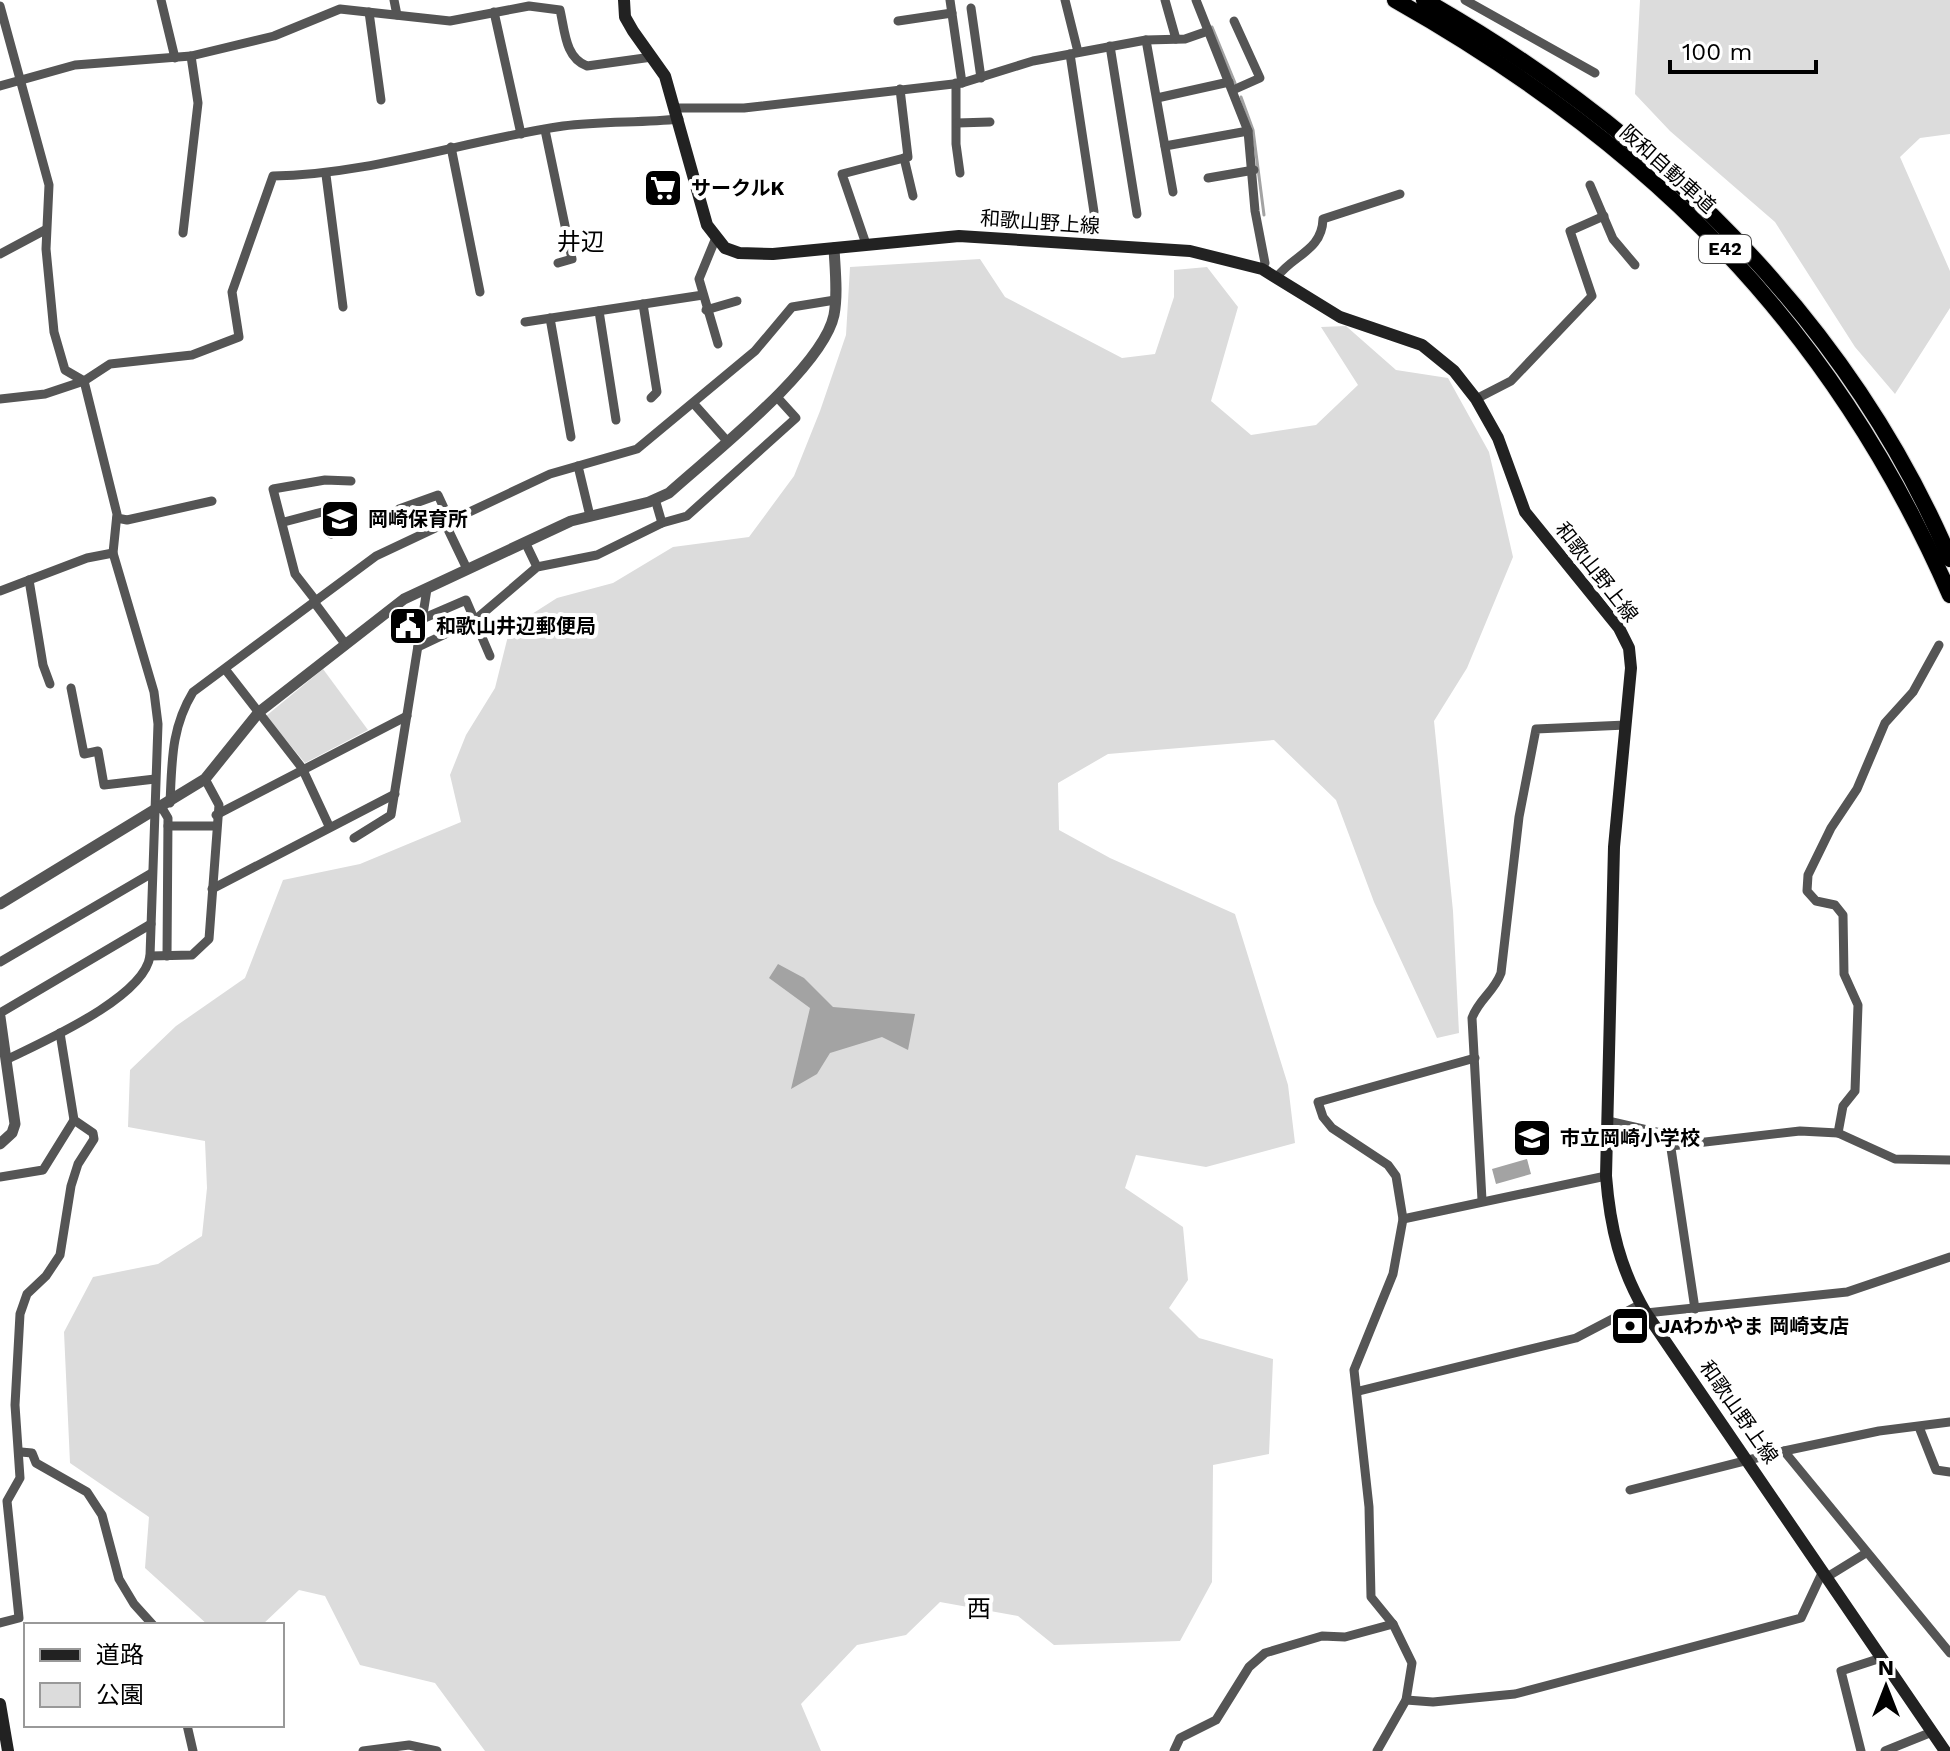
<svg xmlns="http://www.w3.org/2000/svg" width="1950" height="1751" font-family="'Work Sans','Noto Sans JP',sans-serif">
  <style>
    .green { fill: #dcdcdc }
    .water { fill: #a3a3a3 }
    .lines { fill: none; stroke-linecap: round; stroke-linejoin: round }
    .stream { stroke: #a3a3a3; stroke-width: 3 }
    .motorway-casing { stroke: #dbdbdb; stroke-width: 18 }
    .minor { stroke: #555; stroke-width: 9 }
    .tertiary { stroke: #555; stroke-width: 11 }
    .secondary { stroke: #222; stroke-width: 12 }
    .motorway { stroke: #000; stroke-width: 16 }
    .labels { text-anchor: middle; stroke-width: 8; stroke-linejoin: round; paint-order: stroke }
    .shield { fill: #fff; stroke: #4c4c4c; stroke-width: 2 }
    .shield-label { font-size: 18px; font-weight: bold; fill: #000 }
    .street-label { font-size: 20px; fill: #000; stroke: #fff }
    .poi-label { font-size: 20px; font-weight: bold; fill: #000; stroke: #fff; text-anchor: start }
    .quarter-label { font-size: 24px; fill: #000; stroke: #fff }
  </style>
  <rect width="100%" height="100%" fill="#fff"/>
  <g class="green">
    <polygon points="1640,0 1950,0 1950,134 1920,138 1900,157 1950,271 1950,308 1895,394 1855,347 1775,222 1670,131 1635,94"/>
    <polygon points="980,259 1005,297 1122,358 1155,354 1174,297 1174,270 1207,267 1238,307 1211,401 1251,435 1316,425 1358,385 1321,327 1346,326 1396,370 1448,378 1489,452 1513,557 1467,668 1434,721 1453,911 1459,1033 1437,1038 1374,902 1336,800 1274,740 1108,754 1058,783 1059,830 1110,858 1235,914 1288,1085 1295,1143 1206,1167 1136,1155 1125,1188 1183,1227 1188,1280 1169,1308 1199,1338 1273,1359 1269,1454 1213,1465 1212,1582 1180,1641 1054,1645 1018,1616 940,1602 906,1635 857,1645 801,1704 821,1751 485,1751 435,1683 360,1665 325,1596 299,1590 262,1625 208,1625 145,1568 149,1517 70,1463 64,1332 93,1277 158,1264 202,1236 207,1188 205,1141 128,1127 130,1070 176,1026 245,978 283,880 360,864 461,822 450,775 466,735 495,688 510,628 557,598 613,583 673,547 749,537 794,476 820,411 846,335 850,267"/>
    <polygon points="323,669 368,730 305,763 266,716"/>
  </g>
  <g class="water">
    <polygon points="778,964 804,978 833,1007 915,1014 908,1050 882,1037 830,1053 817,1074 791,1089 810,1008 769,978"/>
    <polygon points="1527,1159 1531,1174 1496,1184 1492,1169"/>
  </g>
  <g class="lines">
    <g class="stream">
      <polyline points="1212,27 1235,83"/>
      <polyline points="1241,97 1253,130 1264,215"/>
    </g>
    <defs>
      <g id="motorway">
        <path d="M1395,0C1650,144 1832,325 1950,595"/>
        <path d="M1424,0C1650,128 1847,317 1950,559"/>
      </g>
    </defs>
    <use href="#motorway" class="motorway-casing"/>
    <g class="minor">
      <polyline points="161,0 175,58"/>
      <polyline points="394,0 397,15"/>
      <polyline points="950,0 962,83"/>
      <polyline points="1065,0 1078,52"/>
      <polyline points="1165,0 1176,39"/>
      <polyline points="1196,0 1248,131 1255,211 1265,263 1262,269"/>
      <polyline points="1465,0 1595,73"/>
      <polyline points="0,6 49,185 46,249 54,332 65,370 84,381"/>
      <polyline points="971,8 981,78"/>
      <polyline points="369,12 381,100"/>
      <polyline points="494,12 521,134"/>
      <polyline points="898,21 952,13"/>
      <polyline points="1146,40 1173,192"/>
      <polyline points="1110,46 1137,214"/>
      <polyline points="1070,54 1094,212"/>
      <polyline points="956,83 956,144 960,173"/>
      <path d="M0,86L75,65L191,56L274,36L340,9L450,21L529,6L560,10C565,31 565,58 587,66L652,57"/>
      <polyline points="1233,90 1260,78 1234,21"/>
      <polyline points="1157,98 1229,82"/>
      <polyline points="675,108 744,108 962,83 1033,61 1146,40 1185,39 1208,31"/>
      <polyline points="957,123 990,122"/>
      <polyline points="545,130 572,259 558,263"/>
      <polyline points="1165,146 1248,131"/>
      <polyline points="451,147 480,292"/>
      <polyline points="904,158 913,196"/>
      <polyline points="326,175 343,307"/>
      <polyline points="1208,178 1254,170"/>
      <polyline points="1590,185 1613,239 1635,265"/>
      <polyline points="183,233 198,103 191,56"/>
      <polyline points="715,240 699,279 718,344"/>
      <polyline points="866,244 842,174 908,157 900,89"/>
      <polyline points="0,254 45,230"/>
      <path d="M1277,277C1293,255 1322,251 1323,219L1400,194"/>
      <polyline points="643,304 657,392 651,398"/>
      <polyline points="706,310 737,301"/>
      <polyline points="599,311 616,420"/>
      <polyline points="550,318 571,437"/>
      <polyline points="525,322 703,295"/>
      <path d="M0,399L45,394L84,381L110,364L192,355L239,337L232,292L273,176C368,175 467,140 563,126C601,121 641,123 679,119"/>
      <polyline points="1476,399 1511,381 1592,296 1570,231 1604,216"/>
      <polyline points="694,404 727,441"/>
      <polyline points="578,466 590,516"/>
      <polyline points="655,499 662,523"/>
      <polyline points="399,509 438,495 449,519"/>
      <polyline points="117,518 127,520 212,501"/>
      <polyline points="444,521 467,569"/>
      <polyline points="284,522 326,511 331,534"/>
      <polyline points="525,542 537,567"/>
      <polyline points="29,580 43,665 50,684"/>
      <polyline points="0,591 87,558 113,553"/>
      <polyline points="316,601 295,574 273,489 325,480 351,481"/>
      <polyline points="314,602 346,645"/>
      <polyline points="422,619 466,600 490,656"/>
      <polyline points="418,647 475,620 537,567 597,555 662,523 687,516 796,418 776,396"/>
      <polyline points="225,669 302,768 329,826"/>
      <polyline points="71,688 84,754 98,751 104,785 155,779"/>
      <path d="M170,803C172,762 171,728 193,692L376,556L550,474L637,449L755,351L792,307L835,300"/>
      <polyline points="162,808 168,818 167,956"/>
      <polyline points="216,815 407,716"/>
      <polyline points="168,826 216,826"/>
      <polyline points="354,838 391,815 427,589"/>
      <polyline points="212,889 395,794"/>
      <polyline points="150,956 192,955 209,939 219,805 205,779"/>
      <polyline points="0,962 152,873"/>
      <polyline points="0,1013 151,924"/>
      <path d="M6,1060C42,1042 144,998 150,956L158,724L154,692L113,553L117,514L84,381"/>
      <polyline points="1608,1121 1669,1135 1695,1309"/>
      <polyline points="1838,1133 1843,1106 1855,1091 1858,1005 1844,974 1843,915 1835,905 1816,901 1807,891 1808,875 1831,828 1857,789 1885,723 1913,692 1939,645"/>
      <polyline points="1671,1146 1800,1131 1838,1133 1895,1159 1950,1160"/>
      <polyline points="0,1177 43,1170 74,1120"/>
      <path d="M1482,1200L1472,1018C1479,999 1494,992 1501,973L1519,817L1536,729L1626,725"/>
      <polyline points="1403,1219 1606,1176"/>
      <polyline points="1646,1313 1847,1292 1950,1257"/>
      <polyline points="1359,1391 1576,1338 1641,1304"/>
      <polyline points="1919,1427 1936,1470 1950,1472"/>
      <polyline points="1784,1451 1950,1653"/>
      <polyline points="21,1452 32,1453 36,1463 87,1492 102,1515 119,1579 134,1604 153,1625"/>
      <polyline points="1630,1490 1784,1451 1879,1431 1950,1422"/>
      <polyline points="1827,1577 1866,1553"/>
      <polyline points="0,1623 19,1618 7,1501 20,1478 15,1405 20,1314 27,1294 46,1276 60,1255 71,1186 78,1164 94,1139 93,1133 74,1120 60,1033"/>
      <polyline points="1406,1700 1433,1702 1515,1694 1801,1618 1823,1571"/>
      <polyline points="187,1725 193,1751"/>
      <polyline points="363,1751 409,1745 437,1751"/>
      <polyline points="1174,1751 1180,1738 1216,1720 1249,1667 1265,1653 1322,1636 1345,1637 1393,1624"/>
      <polyline points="1377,1751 1406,1700 1412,1663 1393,1624 1371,1597 1369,1507 1354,1370 1393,1274 1403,1219 1396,1176 1388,1165 1332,1128 1323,1117 1318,1102 1475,1058"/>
      <polyline points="1861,1751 1841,1671 1881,1658"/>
      <polyline points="1885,1751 1932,1732"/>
    </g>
    <g class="tertiary">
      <path d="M0,904L205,779L259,712L404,599L571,521L649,502L669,493C711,455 823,368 834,315C838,294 835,269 834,248"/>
      <polyline points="0,1017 15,1124 12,1133 0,1144"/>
    </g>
    <g class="secondary">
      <path d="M624,0L625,17L633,31L665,76L707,225L725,248L739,253L773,254L959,236L1190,251L1262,269L1340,317L1422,345L1454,371L1476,399L1498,438L1525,512L1619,628L1629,648L1631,668L1614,847L1606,1176C1610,1227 1620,1269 1646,1313L1945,1751"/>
      <polyline points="0,1704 8,1751"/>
    </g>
    <use href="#motorway" class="motorway"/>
  </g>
  <defs>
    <symbol id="supermarket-square" viewBox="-11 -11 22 22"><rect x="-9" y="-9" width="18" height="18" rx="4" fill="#000" stroke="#fff"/><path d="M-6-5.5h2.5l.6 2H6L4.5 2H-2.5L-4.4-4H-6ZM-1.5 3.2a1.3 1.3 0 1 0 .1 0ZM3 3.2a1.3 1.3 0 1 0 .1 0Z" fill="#fff"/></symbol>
    <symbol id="school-square" viewBox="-11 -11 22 22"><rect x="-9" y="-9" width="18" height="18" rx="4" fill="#000" stroke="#fff"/><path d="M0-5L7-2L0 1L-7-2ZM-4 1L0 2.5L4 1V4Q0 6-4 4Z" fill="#fff"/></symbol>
    <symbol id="civic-square" viewBox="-11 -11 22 22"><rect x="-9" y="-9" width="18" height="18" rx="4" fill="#000" stroke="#fff"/><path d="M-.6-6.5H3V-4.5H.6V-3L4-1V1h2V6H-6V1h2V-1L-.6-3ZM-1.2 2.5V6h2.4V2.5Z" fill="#fff"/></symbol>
    <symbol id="bank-square" viewBox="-11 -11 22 22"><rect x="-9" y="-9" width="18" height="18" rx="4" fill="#000" stroke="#fff"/><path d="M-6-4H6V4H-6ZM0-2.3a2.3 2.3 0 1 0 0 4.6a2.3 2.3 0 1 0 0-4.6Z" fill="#fff"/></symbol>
  </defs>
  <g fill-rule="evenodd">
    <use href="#supermarket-square" x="641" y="166" width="44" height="44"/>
    <use href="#school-square" x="318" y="497" width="44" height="44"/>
    <use href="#civic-square" x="386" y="604" width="44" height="44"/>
    <use href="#school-square" x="1510" y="1116" width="44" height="44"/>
    <use href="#bank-square" x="1608" y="1304" width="44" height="44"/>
  </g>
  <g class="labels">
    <rect class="shield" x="1699" y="235" width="52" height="28" rx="6"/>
    <g class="shield-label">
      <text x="1725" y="255">E42</text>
    </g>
    <g class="street-label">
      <text transform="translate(1668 169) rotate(42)" y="7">阪和自動車道</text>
      <text transform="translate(1040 222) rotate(4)" y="7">和歌山野上線</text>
      <text transform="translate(1597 572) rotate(52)" y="7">和歌山野上線</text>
      <text transform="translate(1739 1412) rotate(55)" y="7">和歌山野上線</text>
    </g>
    <g class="poi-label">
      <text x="691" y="195">サークルK</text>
      <text x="368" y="526">岡崎保育所</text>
      <text x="436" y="633">和歌山井辺郵便局</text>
      <text x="1560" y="1145">市立岡崎小学校</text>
      <text x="1658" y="1333">JAわかやま 岡崎支店</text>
    </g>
    <g class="quarter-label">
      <text x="581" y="250">井辺</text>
      <text x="979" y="1617">西</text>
    </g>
  </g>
  <rect x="24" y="1623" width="260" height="104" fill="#ffffff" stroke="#999999" stroke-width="2"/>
  <rect x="40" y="1649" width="40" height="12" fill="#222222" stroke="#999999" stroke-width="2"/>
  <text x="96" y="1663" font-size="24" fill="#000000">道路</text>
  <rect x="40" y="1683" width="40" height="24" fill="#dcdcdc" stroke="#999999" stroke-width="2"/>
  <text x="96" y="1703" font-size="24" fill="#000000">公園</text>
  <g transform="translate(1886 1687)" stroke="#ffffff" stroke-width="6" paint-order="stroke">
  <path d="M0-6L14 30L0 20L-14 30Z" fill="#000000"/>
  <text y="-12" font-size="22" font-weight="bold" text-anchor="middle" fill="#000000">N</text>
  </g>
  <path d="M1670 60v12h146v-12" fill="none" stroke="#000000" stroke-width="4"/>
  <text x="1682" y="60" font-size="24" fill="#000000" stroke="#ffffff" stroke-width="6" paint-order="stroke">100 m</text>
</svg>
